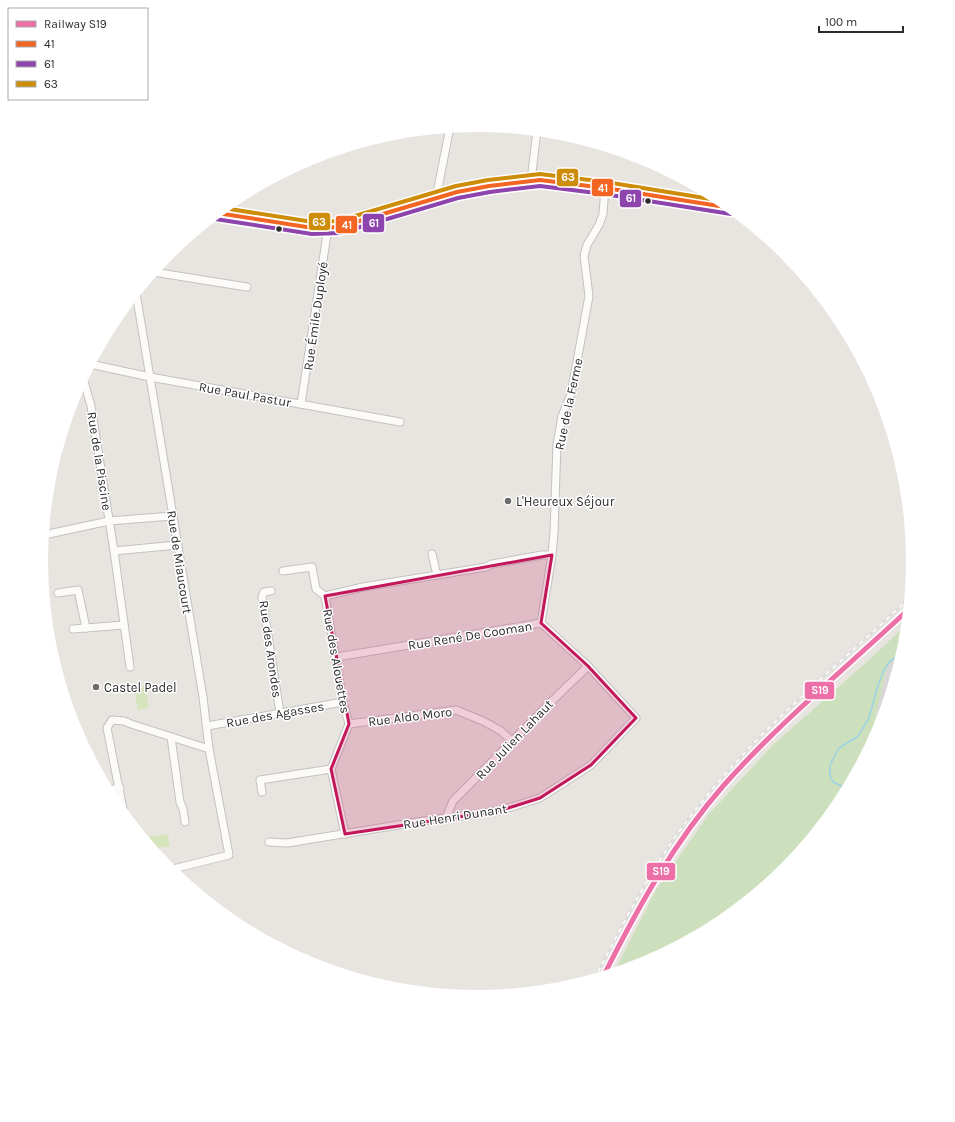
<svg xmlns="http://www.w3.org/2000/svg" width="955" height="1122" font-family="Karla,sans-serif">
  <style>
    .industrial { fill: #d9d6d8 }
    .green { fill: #cde0bd }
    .pitch { fill: #d6e4bc }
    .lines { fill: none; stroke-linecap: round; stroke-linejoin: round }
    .stream { stroke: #9cd3e2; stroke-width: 1.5 }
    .minor-casing { stroke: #c2c2c1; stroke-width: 9 }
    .major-casing { stroke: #c5c3c2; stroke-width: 11 }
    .minor { stroke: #fcfbfa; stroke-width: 7 }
    .major { stroke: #e5e1d6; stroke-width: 9 }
    .rail-casing { stroke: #deddde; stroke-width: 3 }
    .rail { stroke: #fff; stroke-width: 1.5; stroke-dasharray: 4.5; stroke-linecap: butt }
    .bus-1-casing { stroke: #fff; stroke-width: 7 }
    .bus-2-casing { stroke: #fff; stroke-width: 7 }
    .bus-3-casing { stroke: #fff; stroke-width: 7 }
    .bus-1 { stroke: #f26522; stroke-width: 4 }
    .bus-2 { stroke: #8e44ad; stroke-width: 4 }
    .bus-3 { stroke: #ce8d09; stroke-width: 4 }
    .rail-1-casing { stroke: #fff; stroke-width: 8 }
    .rail-1 { stroke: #ed6fa7; stroke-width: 5 }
    .marked { fill: #c2185b; fill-opacity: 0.2; stroke: #c2185b; stroke-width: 3; stroke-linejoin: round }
    .bus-dot { fill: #2b2b2b; stroke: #fff; stroke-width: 1.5 }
    .poi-dot { fill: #6d6c6b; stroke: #fff; stroke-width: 1.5 }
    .labels { text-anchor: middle; stroke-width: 3; stroke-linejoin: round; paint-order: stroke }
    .street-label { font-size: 13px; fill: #2b2b2b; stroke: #fff }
    .poi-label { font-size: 13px; fill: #2b2b2b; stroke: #fff; text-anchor: start }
    .line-badge { stroke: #fff; stroke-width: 1.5 }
    .badge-label { font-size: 11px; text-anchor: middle; font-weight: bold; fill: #fff }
  </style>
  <rect width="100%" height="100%" fill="#e8e5e1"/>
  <polygon class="industrial" points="906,640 906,646 881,728 875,738 874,724 887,667"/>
  <polygon class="green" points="908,623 906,640 887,667 874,724 875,738 840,804 786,870 720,924 644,964 613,974 656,890 709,814 773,745 870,659"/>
  <g class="pitch">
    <polygon points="145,686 149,708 138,710 134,688"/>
    <polygon points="168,834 170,846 151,849 147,843 146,837"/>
  </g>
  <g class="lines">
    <polyline class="stream" points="848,789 833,782 830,776 830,765 839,748 858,736 869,718 877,688 884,670 890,661 895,658 906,639"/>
    <defs>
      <g id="minor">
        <polyline points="531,181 537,130"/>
        <polyline points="436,198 450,127"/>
        <polyline points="697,202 703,189"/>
        <polyline points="153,272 247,287"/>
        <polyline points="136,293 203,697 209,749 229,855 169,870"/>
        <polyline points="90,364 150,377 400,422"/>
        <polyline points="83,378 91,406 114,551 130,667"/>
        <polyline points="301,404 328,228"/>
        <polyline points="44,535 109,521 172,516"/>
        <polyline points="114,551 177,545"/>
        <polyline points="283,571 312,567 316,589 325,596"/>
        <polyline points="437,575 486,567 492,564 542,555 552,555"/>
        <polyline points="271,591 264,592 262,597 280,713"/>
        <polyline points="58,593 78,590 86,628"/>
        <polyline points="325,596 343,702 349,724 331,769 345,834"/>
        <polyline points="325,596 363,587 437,575 432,554"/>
        <polyline points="541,623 552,555 554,532 557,444 562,416 571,394 589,296 584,256 587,245 599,225 603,214 605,188"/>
        <polyline points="73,629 124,625"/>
        <polyline points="349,724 456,710 483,721 501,731 512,741"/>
        <polyline points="207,726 343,702"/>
        <polyline points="171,737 180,802 183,809 185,822"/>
        <polyline points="107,790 120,788"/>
        <polyline points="262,792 260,780 331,769"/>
        <polyline points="124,814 107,728 112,720 124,721 131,724 209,749"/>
        <polyline points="446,818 453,801 551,702 588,666"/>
        <polyline points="269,842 287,843 423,821 499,811 540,798 591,765 636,718 588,666 541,623 337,657"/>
      </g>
      <polyline id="major" points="216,213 313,228 339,227 457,192 489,186 540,180 605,188 732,208"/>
    </defs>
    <use href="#minor" class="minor-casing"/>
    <use href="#major" class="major-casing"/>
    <use href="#minor" class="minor"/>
    <use href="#major" class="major"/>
    <defs>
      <path id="rail" d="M594,980C624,922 653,864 693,813C719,780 747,749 777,720C820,678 867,639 910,597"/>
    </defs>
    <use href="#rail" class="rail-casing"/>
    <use href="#rail" class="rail"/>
    <defs>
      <polyline id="bus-1" points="217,213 313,228 339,227 457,192 489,186 540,180 605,188 732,208"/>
      <polyline id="bus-2" points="215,219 312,234 340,233 458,198 490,192 540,186 604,194 731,214"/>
      <polyline id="bus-3" points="223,208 313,222 338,221 456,186 488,180 540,174 606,182 723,201"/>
    </defs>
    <use href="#bus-1" class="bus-1-casing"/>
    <use href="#bus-2" class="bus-2-casing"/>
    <use href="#bus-3" class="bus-3-casing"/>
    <use href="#bus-1" class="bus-1"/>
    <use href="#bus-2" class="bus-2"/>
    <use href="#bus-3" class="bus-3"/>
    <defs>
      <path id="rail-1" d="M603,977C637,909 674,842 724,785C781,721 847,667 909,609"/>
    </defs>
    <use href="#rail-1" class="rail-1-casing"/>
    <use href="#rail-1" class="rail-1"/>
  </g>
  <path class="marked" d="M552,555L541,623L588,666L636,718L591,765L540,798L499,811L345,834L331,769L349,724L325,596Z"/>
  <g class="bus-dot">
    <circle cx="648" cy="201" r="3.5"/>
    <circle cx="279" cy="229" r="3.5"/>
  </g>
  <g class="poi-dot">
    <circle cx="508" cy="501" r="4"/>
    <circle cx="96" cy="687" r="4"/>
  </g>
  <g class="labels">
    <g class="street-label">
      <text transform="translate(315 316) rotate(-82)" y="5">Rue Émile Duployé</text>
      <text transform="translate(245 394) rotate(10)" y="5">Rue Paul Pastur</text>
      <text transform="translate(568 404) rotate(-78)" y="5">Rue de la Ferme</text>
      <text transform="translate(100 461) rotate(81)" y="5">Rue de la Piscine</text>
      <text transform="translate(180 562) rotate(81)" y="5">Rue de Miaucourt</text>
      <text transform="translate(470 635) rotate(-9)" y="5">Rue René De Cooman</text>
      <text transform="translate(271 649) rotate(82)" y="5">Rue des Arondes</text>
      <text transform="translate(337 661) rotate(80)" y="5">Rue des Alouettes</text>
      <text transform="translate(275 714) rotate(-10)" y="5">Rue des Agasses</text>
      <text transform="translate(410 716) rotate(-7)" y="5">Rue Aldo Moro</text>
      <text transform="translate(514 739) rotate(-46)" y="5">Rue Julien Lahaut</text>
      <text transform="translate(455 816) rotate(-9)" y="5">Rue Henri Dunant</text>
    </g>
    <g class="poi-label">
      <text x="516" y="506">L'Heureux Séjour</text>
      <text x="104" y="692">Castel Padel</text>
    </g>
  </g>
  <path d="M0 0H955V1122H0ZM48 561a429 429 0 1 1 858 0a429 429 0 1 1-858 0Z" fill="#fff" fill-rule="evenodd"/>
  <g class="line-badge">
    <rect x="556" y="168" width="23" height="19" rx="4" fill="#ce8d09"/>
    <rect x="591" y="178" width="23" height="19" rx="4" fill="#f26522"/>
    <rect x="619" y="189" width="23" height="19" rx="4" fill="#8e44ad"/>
    <rect x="308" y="212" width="23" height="19" rx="4" fill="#ce8d09"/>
    <rect x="362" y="213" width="23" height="20" rx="4" fill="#8e44ad"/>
    <rect x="335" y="215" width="23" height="19" rx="4" fill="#f26522"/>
    <rect x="804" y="681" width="31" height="19" rx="4" fill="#ed6fa7"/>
    <rect x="646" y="862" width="30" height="19" rx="4" fill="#ed6fa7"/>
  </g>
  <g class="badge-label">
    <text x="568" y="181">63</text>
    <text x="603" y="192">41</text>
    <text x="631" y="202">61</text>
    <text x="319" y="226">63</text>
    <text x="374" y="227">61</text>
    <text x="347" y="229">41</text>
    <text x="820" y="694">S19</text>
    <text x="661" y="875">S19</text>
  </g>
  <rect x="8" y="8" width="140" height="92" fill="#ffffff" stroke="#aaaaaa"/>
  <rect x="16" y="21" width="20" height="6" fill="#ed6fa7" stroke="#aaaaaa"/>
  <text x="44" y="28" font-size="12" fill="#2b2b2b">Railway S19</text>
  <rect x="16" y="41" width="20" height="6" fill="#f26522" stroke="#aaaaaa"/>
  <text x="44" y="48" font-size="12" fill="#2b2b2b">41</text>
  <rect x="16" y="61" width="20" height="6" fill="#8e44ad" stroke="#aaaaaa"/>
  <text x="44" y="68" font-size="12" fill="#2b2b2b">61</text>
  <rect x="16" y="81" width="20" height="6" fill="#ce8d09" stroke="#aaaaaa"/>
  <text x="44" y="88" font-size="12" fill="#2b2b2b">63</text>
  <path d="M819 26v6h84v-6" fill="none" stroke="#2b2b2b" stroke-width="2"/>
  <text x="825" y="26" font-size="12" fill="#2b2b2b" stroke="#ffffff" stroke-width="3" paint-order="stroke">100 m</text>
</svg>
